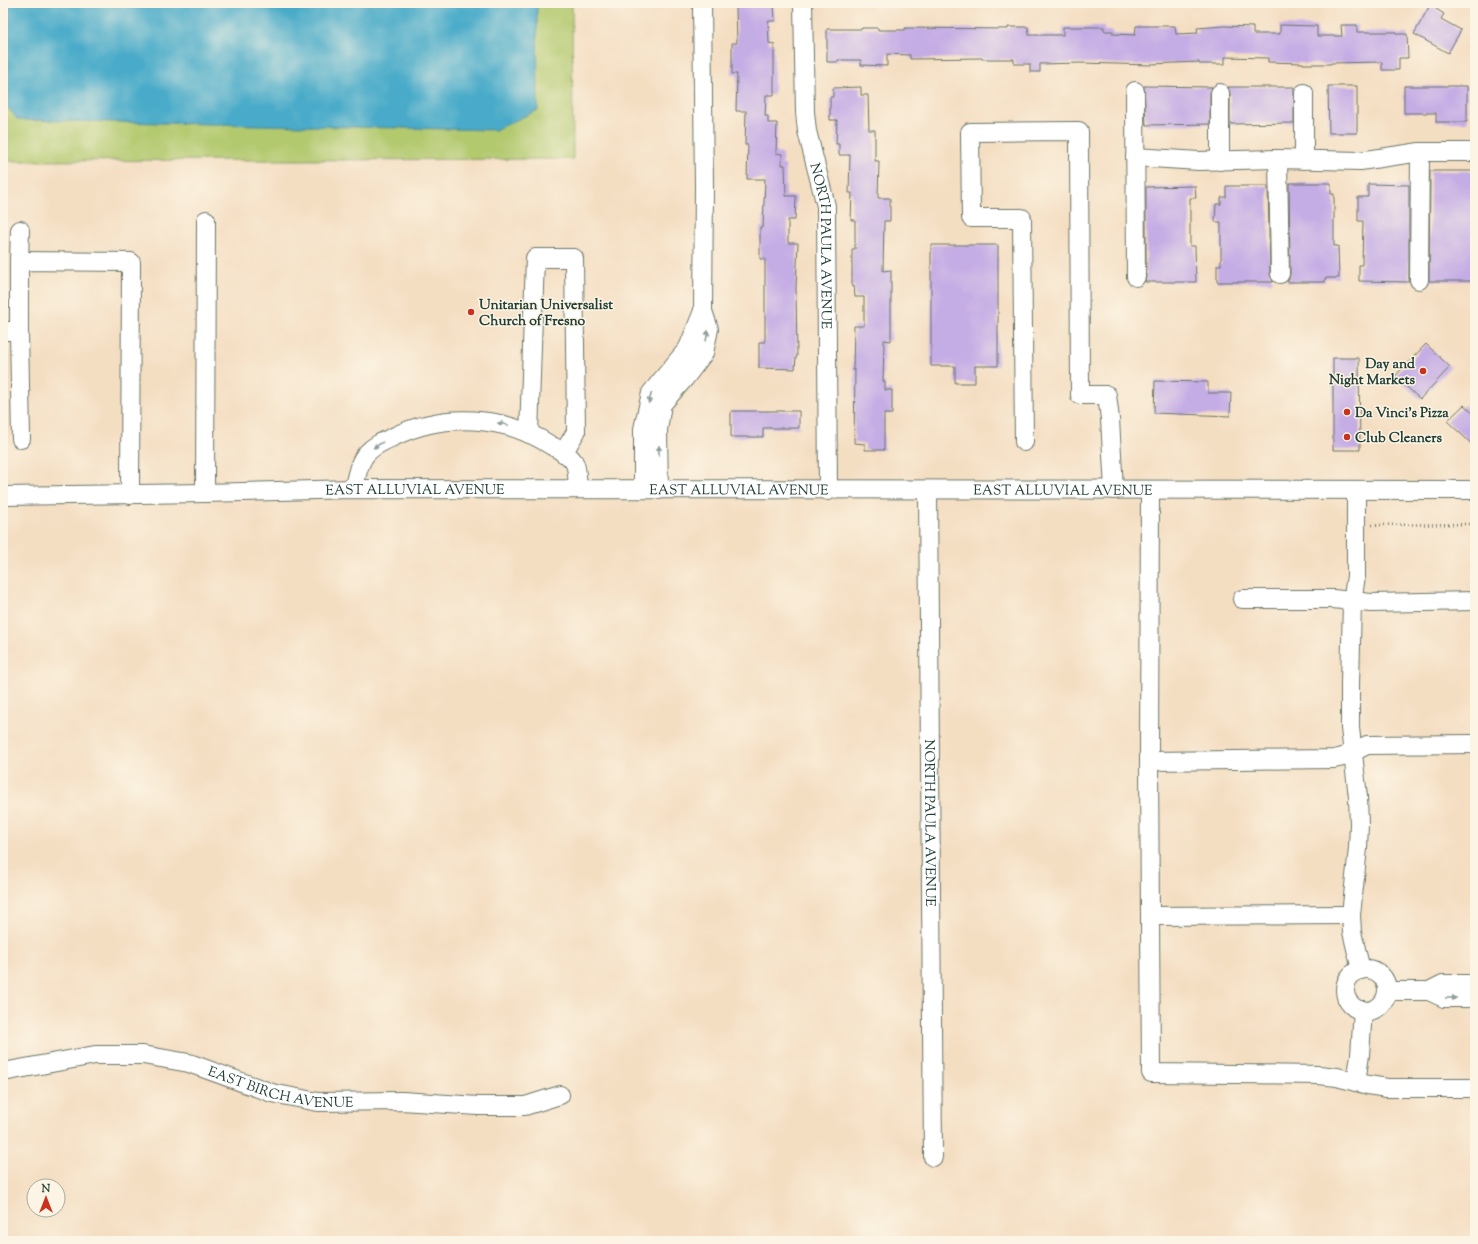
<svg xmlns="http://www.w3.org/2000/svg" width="1478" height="1244" font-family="'Sorts Mill Goudy',serif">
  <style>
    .green { fill: #b2c96e; stroke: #688351 }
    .water { fill: #4aabc9; stroke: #34747e }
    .building { fill: #c4ace5 }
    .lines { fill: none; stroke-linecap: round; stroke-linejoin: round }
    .minor-casing { stroke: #6a7566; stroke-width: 20 }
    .path { stroke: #6a7566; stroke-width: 2.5; stroke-dasharray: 1 3; stroke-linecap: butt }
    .minor { stroke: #fff; stroke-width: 18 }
    .oneway { fill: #8f9e9a }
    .poi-dot { fill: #c8321e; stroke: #fcf5e5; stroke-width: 1.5 }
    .labels { text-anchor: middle; stroke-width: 3; stroke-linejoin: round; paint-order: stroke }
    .street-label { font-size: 14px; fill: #1f3d34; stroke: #fcf5e5 }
    .poi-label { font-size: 14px; font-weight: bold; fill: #1f3d34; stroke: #fcf5e5; text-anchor: start }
  </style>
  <rect width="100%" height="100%" fill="#fcf5e5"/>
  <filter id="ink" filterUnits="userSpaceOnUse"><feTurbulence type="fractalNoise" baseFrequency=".025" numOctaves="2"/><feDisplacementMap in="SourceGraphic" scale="8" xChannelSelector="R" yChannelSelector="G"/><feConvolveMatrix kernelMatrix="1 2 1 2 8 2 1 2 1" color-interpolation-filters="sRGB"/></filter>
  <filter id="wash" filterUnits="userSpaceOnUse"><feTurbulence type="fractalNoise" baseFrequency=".012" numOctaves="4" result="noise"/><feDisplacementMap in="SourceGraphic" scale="16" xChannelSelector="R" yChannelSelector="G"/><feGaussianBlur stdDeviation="0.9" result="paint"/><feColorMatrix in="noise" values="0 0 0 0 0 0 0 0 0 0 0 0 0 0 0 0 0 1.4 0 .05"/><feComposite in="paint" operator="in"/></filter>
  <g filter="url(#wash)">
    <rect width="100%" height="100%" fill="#f4dec2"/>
    <polygon class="green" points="3,3 572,3 573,159 3,161"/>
    <polygon class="water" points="3,3 537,3 538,110 495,130 18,120 3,102"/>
    <g id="blocks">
      <g class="building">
        <polygon points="774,5 775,21 768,21 769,43 774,44 774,95 766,95 765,116 768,116 768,123 777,123 776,153 782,154 782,165 785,165 786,196 796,196 795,220 788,220 788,243 798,243 796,288 797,357 796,357 795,369 759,368 759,342 765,342 765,259 760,259 760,227 763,227 765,179 747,179 748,145 745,145 746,111 736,111 737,74 732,74 732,43 737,43 736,6"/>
        <polygon points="1430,5 1444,14 1441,19 1461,30 1448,53 1414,34"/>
        <polygon points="1280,25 1317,26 1317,36 1342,36 1341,25 1357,25 1357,32 1396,32 1397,34 1407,34 1408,58 1399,58 1399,70 1382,70 1382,62 1331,63 1331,64 1303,64 1303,63 1268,62 1268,58 1225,57 1225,64 1199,64 1199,62 1151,64 1151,65 1081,63 1040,64 1040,72 1030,72 1030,64 1014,64 1014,59 982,59 982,58 910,59 910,55 887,54 887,66 861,65 861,60 838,60 838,62 827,62 827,29 862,29 862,28 878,28 878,30 905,30 905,28 1008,29 1008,27 1028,27 1029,35 1063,35 1063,27 1104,27 1104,31 1113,31 1113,34 1135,35 1136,26 1175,26 1176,34 1198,33 1197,28 1224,26 1253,27 1253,34 1280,34"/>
        <polygon points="1144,86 1212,87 1210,93 1210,124 1146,125"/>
        <polygon points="1328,86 1357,86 1357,133 1329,133"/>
        <polygon points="1404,86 1467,86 1467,122 1436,122 1436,113 1404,113"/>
        <polygon points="861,87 861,95 868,95 869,130 875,130 875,161 879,161 878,198 890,198 890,221 884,221 883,271 891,270 891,341 884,340 883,382 885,382 885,390 892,390 892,414 884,414 884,450 865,450 865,444 854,443 855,370 853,370 854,326 864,326 864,297 855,297 854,286 852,287 852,249 855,249 855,220 851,220 852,193 849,193 850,155 839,155 839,144 836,144 837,120 830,120 830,97 833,97 833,88"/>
        <polygon points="1228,87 1294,87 1294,123 1230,124 1230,93"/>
        <polygon points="1430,171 1475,171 1475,281 1429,281"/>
        <polygon points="1289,183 1331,183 1331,194 1334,194 1334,246 1338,246 1339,278 1325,278 1325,282 1287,282 1289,279 1290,274"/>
        <polygon points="1368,184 1409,185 1409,282 1359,281 1359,265 1362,265 1363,221 1358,221 1358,197 1368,197"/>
        <polygon points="1195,186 1196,198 1190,198 1190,246 1195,246 1196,282 1145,282 1146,277 1146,187"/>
        <polygon points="1226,186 1268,186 1270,274 1273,282 1217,282 1217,265 1221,265 1221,222 1215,222 1216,204 1221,204 1221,197 1226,197"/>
        <polygon points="931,245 998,245 998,366 975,366 975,383 955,383 955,366 931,366"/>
        <polygon points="1426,344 1450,367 1420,399 1395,376"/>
        <polygon points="1333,358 1359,358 1360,450 1333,450"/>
        <polygon points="1155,381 1208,382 1208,393 1231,393 1230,416 1154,413"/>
        <polygon points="1464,405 1475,415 1475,447 1447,421"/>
        <polygon points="731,411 799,411 799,428 763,428 763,437 731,437"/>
      </g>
    </g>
  </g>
  <g filter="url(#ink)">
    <use href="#blocks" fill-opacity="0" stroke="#6a7566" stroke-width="1"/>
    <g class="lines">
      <defs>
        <g id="minor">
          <polyline points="702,3 704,187 703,311"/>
          <path id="s1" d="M803,3L805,112L807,131L826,206L828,491"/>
          <polyline points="1135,91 1136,277"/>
          <polyline points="1220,93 1220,161"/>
          <polyline points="1304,93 1304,160"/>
          <polyline points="1135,157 1199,161 1278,159 1360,161 1420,152 1475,152"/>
          <polyline points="1278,159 1280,274"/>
          <polyline points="19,261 20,230"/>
          <polyline points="1419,280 1420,152"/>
          <polyline points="3,331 19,331 19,261 131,262 130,495"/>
          <polyline points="19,331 21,439"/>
          <polyline points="529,434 535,258 574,258 576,432 563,453"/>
          <polyline points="1024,442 1022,218 971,218 970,132 1079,131 1080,395 1107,395 1110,419 1114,490"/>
          <path d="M353,489C357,477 358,462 367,453C374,445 384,441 393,437C443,412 505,415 552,446C560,450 569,454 574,462C578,469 577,481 578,489"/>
          <polyline points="643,489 643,429 651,393 688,348 703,311 709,329 704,353 685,378 662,404 658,430 659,490"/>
          <path id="s2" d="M928,490L933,1157"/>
          <polyline points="1150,490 1149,761 1151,1073 1319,1075 1337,1077 1368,1085 1387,1088 1475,1088"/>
          <polyline points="1356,490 1356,576 1352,603 1350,684 1350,728 1358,797 1359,824 1358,848 1351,915 1352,932 1361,970"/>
          <polyline points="205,493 206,220"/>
          <path id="s3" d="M3,496L205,493L353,489L1475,490"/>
          <polyline points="1242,599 1333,599 1371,603 1475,601"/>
          <polyline points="1149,761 1334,759 1343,757 1367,745 1475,744"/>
          <polyline points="1150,916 1351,915"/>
          <circle cx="1366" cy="990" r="21"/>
          <polyline points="1387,991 1429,991 1443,984 1475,984"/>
          <polyline points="1429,991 1444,998 1475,998"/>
          <path id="s4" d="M3,1072L95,1055H143L189,1063L272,1093L318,1102L402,1101L478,1106H525L560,1095"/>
          <polyline points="1356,1082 1360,1055 1363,1010"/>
        </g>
      </defs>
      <use href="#minor" class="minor-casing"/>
      <polyline class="path" points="1372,525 1475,524"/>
      <use href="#minor" class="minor"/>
    </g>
    <defs><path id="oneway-solid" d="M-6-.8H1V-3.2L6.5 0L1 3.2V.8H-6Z"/></defs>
    <g class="oneway">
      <use href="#oneway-solid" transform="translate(707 336) rotate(-79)"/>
      <use href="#oneway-solid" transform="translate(650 398) rotate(106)"/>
      <use href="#oneway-solid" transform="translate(503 424) rotate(-168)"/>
      <use href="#oneway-solid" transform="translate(378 445) rotate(148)"/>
      <use href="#oneway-solid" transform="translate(659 451) rotate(-90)"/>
      <use href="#oneway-solid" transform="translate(1451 998) rotate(1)"/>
    </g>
  </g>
  <g class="poi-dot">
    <circle cx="471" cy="312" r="4"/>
    <circle cx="1423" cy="371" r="4"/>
    <circle cx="1347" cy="412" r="4"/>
    <circle cx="1347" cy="437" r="4"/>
  </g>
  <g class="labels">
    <g class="street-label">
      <text dy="5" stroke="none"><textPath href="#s1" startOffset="245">NORTH PAULA AVENUE</textPath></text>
      <text dy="5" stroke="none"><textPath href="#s3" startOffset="412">EAST ALLUVIAL AVENUE</textPath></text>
      <text dy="5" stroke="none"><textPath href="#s3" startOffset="736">EAST ALLUVIAL AVENUE</textPath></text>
      <text dy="5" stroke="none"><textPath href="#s3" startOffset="1060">EAST ALLUVIAL AVENUE</textPath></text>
      <text dy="5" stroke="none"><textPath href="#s2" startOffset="333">NORTH PAULA AVENUE</textPath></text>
      <text dy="5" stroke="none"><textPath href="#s4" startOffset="284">EAST BIRCH AVENUE</textPath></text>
    </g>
    <g class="poi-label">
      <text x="479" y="309">Unitarian Universalist<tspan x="479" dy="16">Church of Fresno</tspan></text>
      <text x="1415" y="368" text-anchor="end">Day and<tspan x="1415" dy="16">Night Markets</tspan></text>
      <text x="1355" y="417">Da Vinci's Pizza</text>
      <text x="1355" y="442">Club Cleaners</text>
    </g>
  </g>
  <rect width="1478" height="1244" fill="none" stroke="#fcf5e5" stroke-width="16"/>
  <g transform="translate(46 1198)"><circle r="19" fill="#fcf5e5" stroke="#a4ab9e"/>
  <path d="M0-3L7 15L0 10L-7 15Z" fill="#c8321e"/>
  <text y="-6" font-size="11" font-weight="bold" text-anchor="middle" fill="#1f3d34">N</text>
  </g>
</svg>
